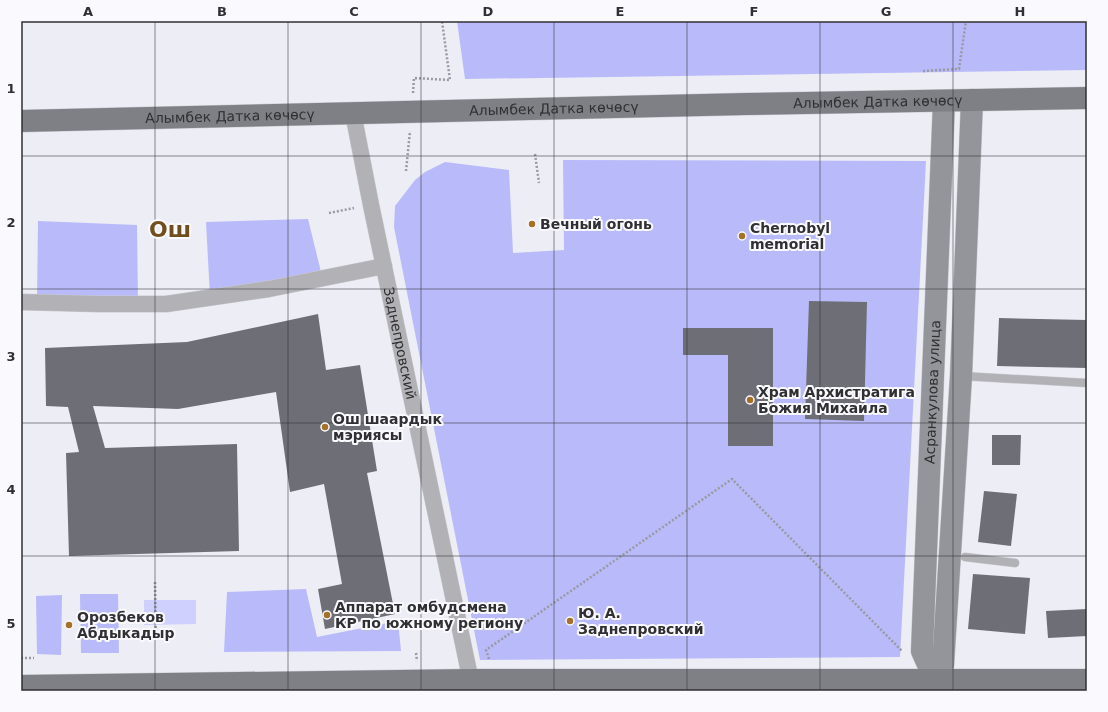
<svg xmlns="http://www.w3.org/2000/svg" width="1108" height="712" font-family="'DejaVu Sans',sans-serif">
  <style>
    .green { fill: #b9bafa }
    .water { fill: #cfd0fe }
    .building { fill: #6e6f76 }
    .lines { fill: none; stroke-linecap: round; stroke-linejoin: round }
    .lane-casing { stroke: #cacbd2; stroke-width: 9 }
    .street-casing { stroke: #cacbd2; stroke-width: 17 }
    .secondary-casing { stroke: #cacbd2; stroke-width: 23 }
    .primary-casing { stroke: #cacbd2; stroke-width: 23 }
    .path { stroke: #99999f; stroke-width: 2.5; stroke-dasharray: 2 2; stroke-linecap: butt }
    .lane { stroke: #b2b2b6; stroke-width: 8 }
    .street { stroke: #b2b2b6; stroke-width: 16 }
    .secondary { stroke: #94959a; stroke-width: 22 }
    .primary { stroke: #7f8086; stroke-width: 22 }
    .grid { fill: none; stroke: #303033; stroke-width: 1; stroke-opacity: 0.55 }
    .poi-dot { fill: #a37127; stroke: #fafafe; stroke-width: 1.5 }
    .labels { text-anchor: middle; stroke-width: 4; stroke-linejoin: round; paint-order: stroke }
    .street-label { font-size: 14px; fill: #303033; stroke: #fafafe }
    .poi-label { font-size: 14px; font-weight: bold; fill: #303033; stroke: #fafafe; text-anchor: start }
    .town-label { font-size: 22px; font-weight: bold; fill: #714f1d; stroke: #fafafe }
    .neatline { fill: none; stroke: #303033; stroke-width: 1.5 }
    .grid-label { font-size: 13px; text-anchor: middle; font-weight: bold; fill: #303033 }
  </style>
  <rect width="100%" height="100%" fill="#ecedf5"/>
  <g class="green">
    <polygon points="457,21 1087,21 1087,70 465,79"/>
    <polygon points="563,160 926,161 900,657 480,660 394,227 395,206 415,180 425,172 445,162 509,170 513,253 564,250"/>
    <polygon points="308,219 322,276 210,296 206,222"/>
    <polygon points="38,221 137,225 138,301 37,301"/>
    <polygon points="306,589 317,637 398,621 401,651 224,652 227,592"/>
    <polygon points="80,594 118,594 119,653 81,653"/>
    <polygon points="62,595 61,655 37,654 36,596"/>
  </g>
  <polygon class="water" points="144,600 196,600 196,624 144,625"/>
  <g class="building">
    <polygon points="809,301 867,302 864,421 805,419"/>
    <polygon points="318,314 326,370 360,365 377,471 367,473 395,614 325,629 318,589 342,584 324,484 290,492 276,392 178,409 93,406 105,448 237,444 239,551 69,556 66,453 79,452 68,407 46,406 45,348 187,342"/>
    <polygon points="999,318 1087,320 1087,368 997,366"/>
    <polygon points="683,328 773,328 773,446 728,446 728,355 683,355"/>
    <polygon points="992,435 1021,435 1020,465 992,465"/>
    <polygon points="984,491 1017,494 1011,546 978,542"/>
    <polygon points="973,574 1030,578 1025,634 968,629"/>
    <polygon points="1087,609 1087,636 1048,638 1046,611"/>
  </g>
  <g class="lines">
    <defs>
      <g id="lane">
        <polyline points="962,376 1087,383"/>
        <polyline points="965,557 1015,563"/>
      </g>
      <g id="street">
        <path id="s1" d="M353,113L371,205L473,691"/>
        <polyline points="21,302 99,304 166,304 269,289 384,266"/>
      </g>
      <g id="secondary">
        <polyline points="935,680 943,665 961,376 972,100"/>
        <path id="s2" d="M936,691L935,680L922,651L944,101"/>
      </g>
      <g id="primary">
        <path id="s3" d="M21,121L746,104L1087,98"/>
        <polyline points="21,686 471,680 1087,680"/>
      </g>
    </defs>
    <use href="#lane" class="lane-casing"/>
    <use href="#street" class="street-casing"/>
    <use href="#secondary" class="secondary-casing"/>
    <use href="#primary" class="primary-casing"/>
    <g class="path">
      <polyline points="923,71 959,69 966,21"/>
      <polyline points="413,93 414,78 450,80 442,21"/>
      <polyline points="535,154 539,183"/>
      <polyline points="406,171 410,131"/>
      <polyline points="329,213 354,208"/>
      <polyline points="155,582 156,642"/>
      <polyline points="416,653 417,661"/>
      <polyline points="21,658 34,658"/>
      <polyline points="489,659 486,650 732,479 902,651"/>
    </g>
    <use href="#lane" class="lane"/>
    <use href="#street" class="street"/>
    <use href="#secondary" class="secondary"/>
    <use href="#primary" class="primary"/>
  </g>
  <path class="grid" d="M155,21V691M288,21V691M421,21V691M554,21V691M687,21V691M820,21V691M953,21V691M21,156H1087M21,289H1087M21,423H1087M21,556H1087"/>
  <g class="poi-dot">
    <circle cx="532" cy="224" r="4"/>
    <circle cx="742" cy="236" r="4"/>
    <circle cx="750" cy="400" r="4"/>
    <circle cx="325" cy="427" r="4"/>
    <circle cx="327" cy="615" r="4"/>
    <circle cx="570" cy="621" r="4"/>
    <circle cx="69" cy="625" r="4"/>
  </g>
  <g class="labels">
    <g class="street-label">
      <text dy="5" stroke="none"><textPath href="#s3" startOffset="857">Алымбек Датка көчөсү</textPath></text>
      <text dy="5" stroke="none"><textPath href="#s3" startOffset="533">Алымбек Датка көчөсү</textPath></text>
      <text dy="5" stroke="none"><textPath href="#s3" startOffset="209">Алымбек Датка көчөсү</textPath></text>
      <text dy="5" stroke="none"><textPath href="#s1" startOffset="235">Заднепровский</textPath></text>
      <text dy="5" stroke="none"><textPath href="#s2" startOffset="302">Асранкулова улица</textPath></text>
    </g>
    <g class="poi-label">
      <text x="540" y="229">Вечный огонь</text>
      <text x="750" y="233">Chernobyl<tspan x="750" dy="16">memorial</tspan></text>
      <text x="758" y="397">Храм Архистратига<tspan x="758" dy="16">Божия Михаила</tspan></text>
      <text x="333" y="424">Ош шаардык<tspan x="333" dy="16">мэриясы</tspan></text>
      <text x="335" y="612">Аппарат омбудсмена<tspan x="335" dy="16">КР по южному региону</tspan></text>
      <text x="578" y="618">Ю. А.<tspan x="578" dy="16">Заднепровский</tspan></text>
      <text x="77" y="622">Орозбеков<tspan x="77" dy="16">Абдыкадыр</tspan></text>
    </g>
    <g class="town-label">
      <text x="170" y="237">Ош</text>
    </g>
  </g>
  <rect width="1108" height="712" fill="none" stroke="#fafafe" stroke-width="44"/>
  <rect x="22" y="22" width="1064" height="668" class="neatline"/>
  <g class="grid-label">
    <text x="88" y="16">A</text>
    <text x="222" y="16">B</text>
    <text x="354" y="16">C</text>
    <text x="488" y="16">D</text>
    <text x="620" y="16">E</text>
    <text x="754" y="16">F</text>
    <text x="886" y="16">G</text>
    <text x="1020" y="16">H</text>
    <text x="11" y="93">1</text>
    <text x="11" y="227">2</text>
    <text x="11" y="361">3</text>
    <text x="11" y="494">4</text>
    <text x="11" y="628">5</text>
  </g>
</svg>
